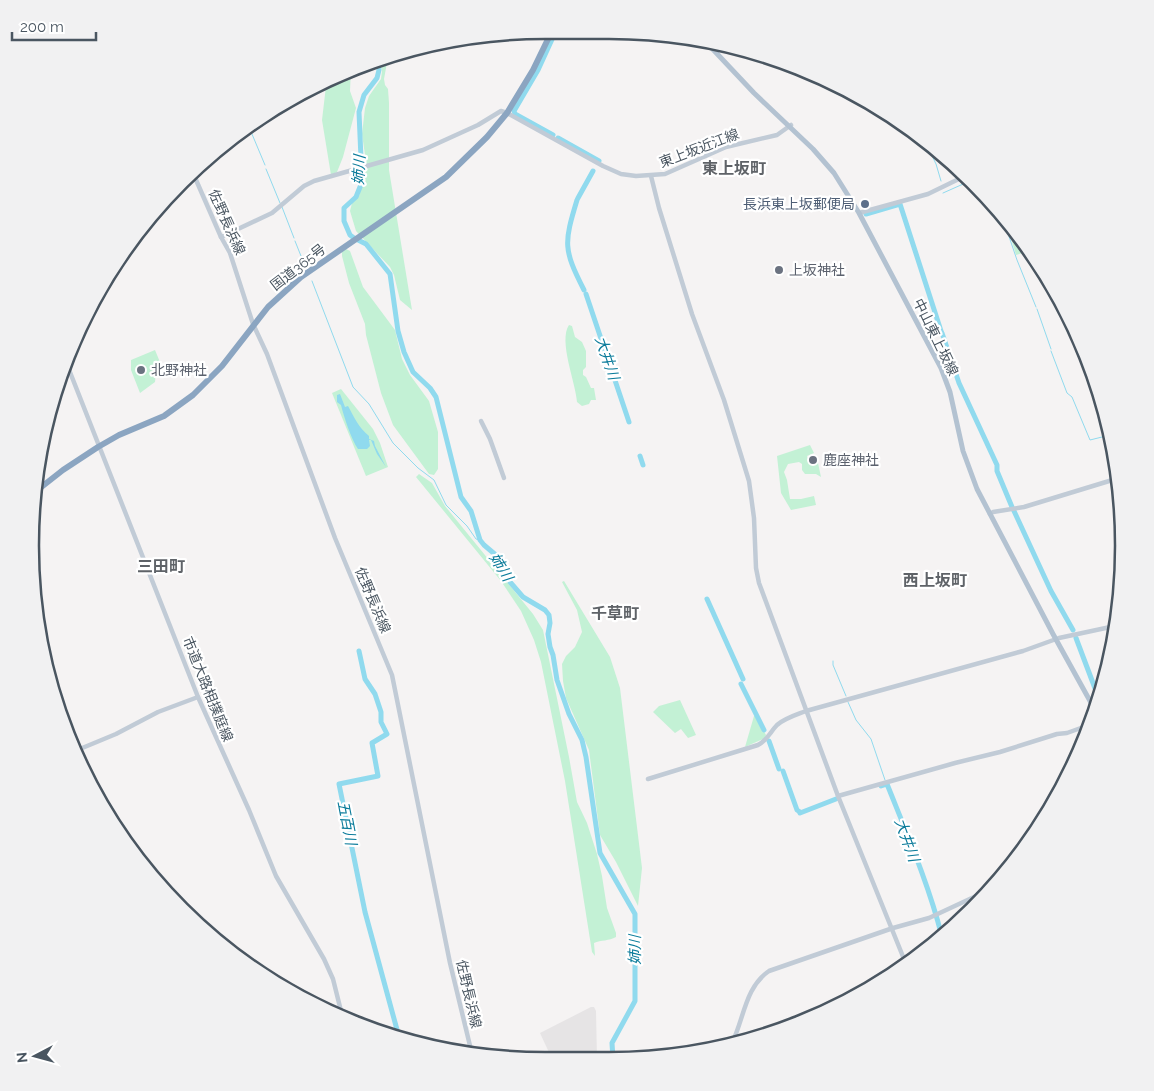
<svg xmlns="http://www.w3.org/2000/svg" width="1154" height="1091" font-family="Raleway,'Noto Sans JP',sans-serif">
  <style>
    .education { fill: #e6e4e5 }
    .green { fill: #c3f1d5 }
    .water { fill: #90daee }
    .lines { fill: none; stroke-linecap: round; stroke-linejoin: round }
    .stream { stroke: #90daee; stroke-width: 1 }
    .river { stroke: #90daee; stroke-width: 5 }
    .secondary { stroke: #c1cbd6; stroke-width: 4.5 }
    .primary { stroke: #b3c2d1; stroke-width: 5 }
    .highway { stroke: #8ba5c1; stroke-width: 6 }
    .service-dot { fill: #5c6f8a; stroke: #fff; stroke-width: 2 }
    .worship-dot { fill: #6b7280; stroke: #fff; stroke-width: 2 }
    .labels { text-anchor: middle; stroke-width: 4.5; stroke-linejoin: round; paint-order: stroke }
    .street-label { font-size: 14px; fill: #4a5661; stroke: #fff }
    .service-label { font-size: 14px; fill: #4e5e75; stroke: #fff; text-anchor: end }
    .worship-label { font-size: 14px; fill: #5b616d; stroke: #fff; text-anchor: start }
    .water-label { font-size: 15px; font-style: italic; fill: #0c7c9b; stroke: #fff }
    .quarter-label { font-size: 16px; font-weight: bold; fill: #5f6368; stroke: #fff }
    .rim { fill: none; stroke: #4a5661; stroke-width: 2.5 }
  </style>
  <rect width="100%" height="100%" fill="#f5f3f3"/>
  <polygon class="education" points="591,1007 594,1007 596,1011 597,1059 553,1061 540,1033"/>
  <g class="green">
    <polygon points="388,57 384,79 385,85 388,89 389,103 389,170 412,310 400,300 394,275 390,267 356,231 350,211 352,203 359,196 364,179 365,155 362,134 365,108 369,96 381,79 382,71 380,60"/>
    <polygon points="351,68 350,91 356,108 343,157 337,172 331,175 322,120 326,86 327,82"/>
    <polygon points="1006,222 1008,222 1029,251 1016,255"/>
    <polygon points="346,249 350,251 363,287 395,330 402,359 410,375 429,401 438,432 438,469 434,475 429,474 393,425 381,393 366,335 365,324 349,283 342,256 342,251"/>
    <path d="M569,325L572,326L575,337L582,342L586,351V367L583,370V375L586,377L591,388H594L596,400H591L589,404L582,406L577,402C576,383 558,341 569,325Z"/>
    <polygon points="155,350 162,367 156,372 155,382 140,393 131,370 131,360"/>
    <polygon points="341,389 373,429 380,443 388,467 366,476 332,393"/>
    <polygon points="810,445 814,453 807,456 810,464 818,463 821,477 816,474 805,474 802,470 802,464 799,462 788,464 784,472 787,480 790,499 801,499 814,496 816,505 791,510 781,493 777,456"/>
    <path d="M419,474L432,483L445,506L533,614L543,630L569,757L577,802L587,823L597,854L602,876L607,908L616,933V937C609,941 601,940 594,943L595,956L592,952L565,781L541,662L534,640L521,611L501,581L416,477Z"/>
    <polygon points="564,581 610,657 620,688 642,868 638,906 616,862 600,835 589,750 566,698 563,681 562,664 566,656 575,647 582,632 577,610 562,582"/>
    <polygon points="680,700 696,735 688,738 681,729 675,733 653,712 659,706"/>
    <polygon points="754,716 755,716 766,735 765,738 745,747"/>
  </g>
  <path class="water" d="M340,394L345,407L348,406C354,417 359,428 369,436V439L374,441L375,446L386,467L377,454L371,440H369L370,446L367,449H358C351,439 344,417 341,405L337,402V395Z"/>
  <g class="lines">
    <g class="stream">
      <polyline points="845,88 851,92"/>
      <polyline points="247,127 249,127 265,165"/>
      <polyline points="923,137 936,164 941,181"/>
      <polyline points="266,169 280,203"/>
      <polyline points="943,193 970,181"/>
      <polyline points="282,207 294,238"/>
      <polyline points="1001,213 1017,260 1036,307"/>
      <polyline points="295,241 305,266"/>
      <polyline points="312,281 353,387 369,404 393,443 418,468 434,480 446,505 467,526 476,539 480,540"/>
      <polyline points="1037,309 1051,349"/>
      <polyline points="1051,351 1067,393 1072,397 1090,440 1110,435"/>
      <polyline points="833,661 833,665 846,696"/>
      <polyline points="848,702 856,720 871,739 885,780"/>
    </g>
    <g class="river">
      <polyline points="378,60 379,70 377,78 364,95 359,112 362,182 356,197 344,208 344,221 350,235 354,238 366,244 390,274 398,331 404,352 413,372 430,388 436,397 461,497 471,511 480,540 484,545 497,556 504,566 510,582 523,597 545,610 549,615 550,623 548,634 550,647 553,655 557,680 569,714 582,740 586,757 600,853 635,914 635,1001 612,1043 613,1059"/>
      <polyline points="553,135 515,114 514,111 538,70 554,35"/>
      <polyline points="558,138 599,161"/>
      <polyline points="578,198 593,171"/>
      <path d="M577,200C564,243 563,249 584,290"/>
      <polyline points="866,214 900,204 941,331"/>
      <polyline points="586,294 629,422"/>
      <polyline points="942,333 959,383 997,465 997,471 1012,507"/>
      <polyline points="640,456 643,465"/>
      <polyline points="1014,511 1051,591 1073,630"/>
      <polyline points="707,599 743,679"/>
      <polyline points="1076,638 1099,699"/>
      <polyline points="359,651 365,679 375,694 381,712 381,722 387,734 372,743 378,776 339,784 365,912 399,1037"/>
      <polyline points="741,684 764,730"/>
      <polyline points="769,741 779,769"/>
      <polyline points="783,771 797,810 800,812"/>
      <path d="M881,786L887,784C907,834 929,885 942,937"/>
      <polyline points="800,813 836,799"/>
    </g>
    <g class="secondary">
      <polyline points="193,173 221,237 230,253 253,324 267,354 335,538 392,675 450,963 472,1054"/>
      <polyline points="651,176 659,208 692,314 724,400 749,481 754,518 756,568 759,583 838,796 906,964"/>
      <polyline points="859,213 928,194 965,176"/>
      <polyline points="221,237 272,213 304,186 314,181 423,150 478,125 501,111 507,113 603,166 621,174 636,176 665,174 726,147 777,135 791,125"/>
      <polyline points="66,362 198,697 249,810 276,876 324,959 333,979 343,1019"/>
      <polyline points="481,421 490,439 504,478"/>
      <polyline points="990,514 993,512 1024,507 1119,478"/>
      <polyline points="75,751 116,734 158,712 198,697"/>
      <path d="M648,779L758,745C768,740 770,732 777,725C785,718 796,715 806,711L1023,651L1059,638L1115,626"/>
      <polyline points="838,796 955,763 1000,752 1057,734 1067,733 1089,725"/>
      <path d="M732,1043C744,1019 745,987 769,971L893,928L929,918L989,890"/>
    </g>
    <polyline class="primary" points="706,42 754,93 813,149 834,173 859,213 941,368 950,392 963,451 977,489 1053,634 1095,710"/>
    <polyline class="highway" points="35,492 63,470 98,447 119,435 164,416 193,395 222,366 268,307 301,277 446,177 487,137 507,113 533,70 550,35"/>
  </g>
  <circle class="service-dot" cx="865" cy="204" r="5"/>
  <g class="worship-dot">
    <circle cx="779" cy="270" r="5"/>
    <circle cx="141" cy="370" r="5"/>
    <circle cx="813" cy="460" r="5"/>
  </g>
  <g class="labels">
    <g class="street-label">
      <text transform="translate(699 148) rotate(-21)" y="5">東上坂近江線</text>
      <text transform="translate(227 222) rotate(66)" y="5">佐野長浜線</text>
      <text transform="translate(298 267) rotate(-38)" y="5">国道365号</text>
      <text transform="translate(936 337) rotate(64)" y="5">中山東上坂線</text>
      <text transform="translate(373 600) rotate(67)" y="5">佐野長浜線</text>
      <text transform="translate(208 689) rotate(68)" y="5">市道大路相撲庭線</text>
      <text transform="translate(469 994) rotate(77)" y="5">佐野長浜線</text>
    </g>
    <g class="service-label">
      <text x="855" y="209">長浜東上坂郵便局</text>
    </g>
    <g class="worship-label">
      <text x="789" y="275">上坂神社</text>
      <text x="151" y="375">北野神社</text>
      <text x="823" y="465">鹿座神社</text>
    </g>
    <g class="water-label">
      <text transform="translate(359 170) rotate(-87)" y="5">姉川</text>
      <text transform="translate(607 358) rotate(71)" y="5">大井川</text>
      <text transform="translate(501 567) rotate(58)" y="5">姉川</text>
      <text transform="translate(347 823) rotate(79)" y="5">五百川</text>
      <text transform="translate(907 840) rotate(70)" y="5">大井川</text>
      <text transform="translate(635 950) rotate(-90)" y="5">姉川</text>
    </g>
    <g class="quarter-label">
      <text x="734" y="174">東上坂町</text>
      <text x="161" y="572">三田町</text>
      <text x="935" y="586">西上坂町</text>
      <text x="615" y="619">千草町</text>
    </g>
  </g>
  <path d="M0 0H1154V1091H0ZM545 39H609A506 506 0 0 1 1115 545V546A506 506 0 0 1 609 1052H545A506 506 0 0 1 39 546V545A506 506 0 0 1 545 39Z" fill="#f1f1f2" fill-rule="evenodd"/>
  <path class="rim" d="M545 39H609A506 506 0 0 1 1115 545V546A506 506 0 0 1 609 1052H545A506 506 0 0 1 39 546V545A506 506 0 0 1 545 39Z"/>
  <g transform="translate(35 1056) rotate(264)" stroke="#ffffff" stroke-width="4" paint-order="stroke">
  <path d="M0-4L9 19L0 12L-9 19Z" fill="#4a5661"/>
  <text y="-8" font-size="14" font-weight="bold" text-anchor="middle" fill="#4a5661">N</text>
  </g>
  <path d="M12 32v8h84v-8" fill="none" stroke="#4a5661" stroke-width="2.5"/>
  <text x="20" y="32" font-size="15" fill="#4a5661" stroke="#ffffff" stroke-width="4" paint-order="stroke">200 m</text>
</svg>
